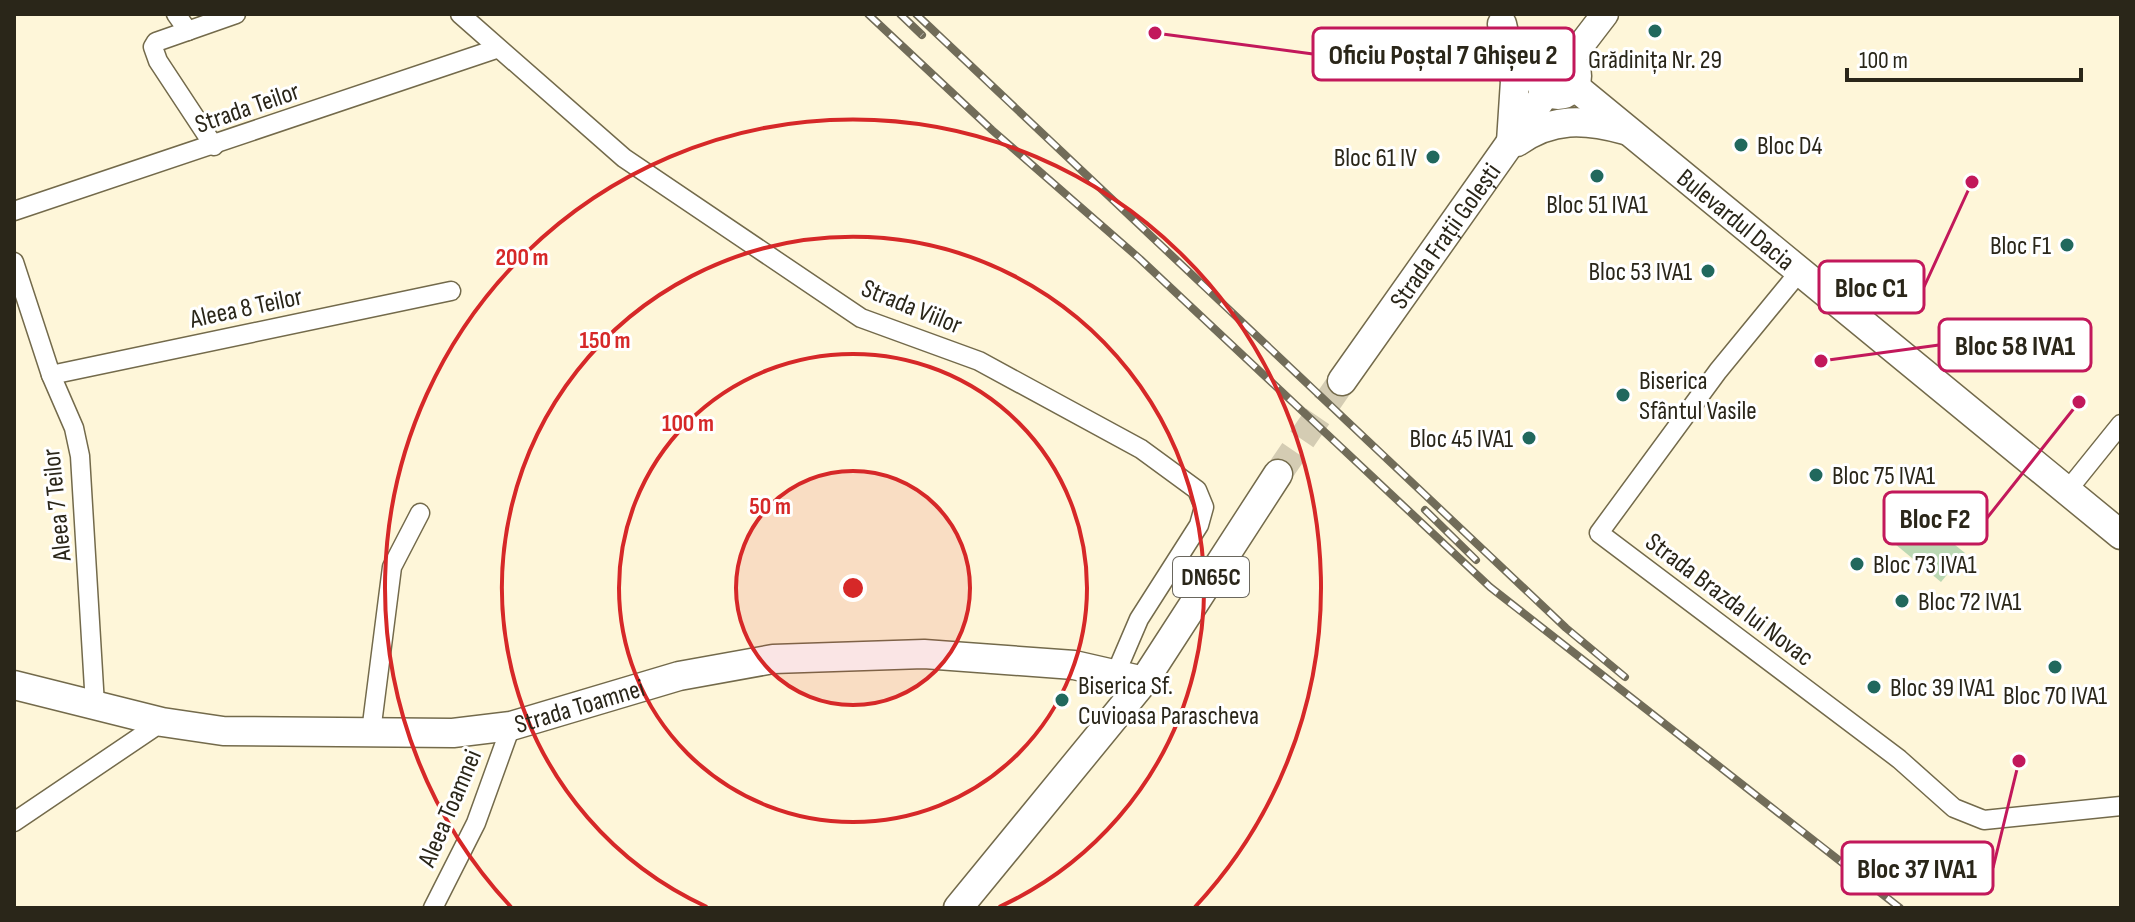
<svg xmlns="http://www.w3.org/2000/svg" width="2135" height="922" font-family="'Sofia Sans Condensed',sans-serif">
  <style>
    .green { fill: #bbd8b3 }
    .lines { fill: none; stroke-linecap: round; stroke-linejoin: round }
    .primary-tunnel { stroke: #d4ccb3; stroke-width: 28; stroke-dasharray: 28 14; stroke-linecap: butt }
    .street-casing { stroke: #736a4b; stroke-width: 21 }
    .secondary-casing { stroke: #736a4b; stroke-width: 29 }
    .primary-casing { stroke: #736a4b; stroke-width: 31 }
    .street { stroke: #fff; stroke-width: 18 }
    .secondary { stroke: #fff; stroke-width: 26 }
    .primary { stroke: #fff; stroke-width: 28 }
    .rail-casing { stroke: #716c59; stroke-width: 8 }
    .rail { stroke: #fff; stroke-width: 5; stroke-dasharray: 15; stroke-linecap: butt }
    .ring { fill: none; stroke: #d62828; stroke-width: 4 }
    .poi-dot { fill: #21685d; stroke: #fff; stroke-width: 3 }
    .labels { text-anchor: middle; stroke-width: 6; stroke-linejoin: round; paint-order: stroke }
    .shield { fill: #fff; stroke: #6a675e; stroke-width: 2 }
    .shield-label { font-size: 24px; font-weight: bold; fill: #2a2619 }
    .poi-label { font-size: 26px; fill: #2a2619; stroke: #fff; text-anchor: start }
    .street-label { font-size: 26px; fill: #2a2619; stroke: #fff }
    .centre { fill: #d62828; stroke: #fff; stroke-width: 4 }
    .ring-label { font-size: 24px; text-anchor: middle; font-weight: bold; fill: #d62828; stroke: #fff; stroke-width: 6; stroke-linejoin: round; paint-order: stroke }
    .leader { fill: none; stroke: #c2185b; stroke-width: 3 }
    .callout-dot { fill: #c2185b; stroke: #fff; stroke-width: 3 }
    .callout { fill: #fff; stroke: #c2185b; stroke-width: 3 }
    .callout-label { font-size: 28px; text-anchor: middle; font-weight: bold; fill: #2a2619 }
  </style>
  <rect width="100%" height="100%" fill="#fef6d9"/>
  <polygon class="green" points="1919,516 1965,553 1941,582 1895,544"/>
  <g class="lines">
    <polyline class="primary-tunnel" points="1278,474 1342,381"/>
    <defs>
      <g id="street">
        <polyline points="176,14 188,31"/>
        <polyline points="460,14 624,158 861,318 979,361 1141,449 1197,490 1204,507 1199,525 1139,619 1115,675"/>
        <polyline points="214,146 158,61 153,47 156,42 236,14"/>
        <polyline points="14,211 496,49"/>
        <polyline points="14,262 51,375 74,428 80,456 95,705"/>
        <polyline points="1800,271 1718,371 1599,533 1899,759 1954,808 1984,820 2121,806"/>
        <polyline points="51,375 451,291"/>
        <polyline points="2067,491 2121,424"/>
        <polyline points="371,732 392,567 420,513"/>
        <polyline points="14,822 162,722"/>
        <polyline points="433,908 476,823 511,726"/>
      </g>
      <polyline id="secondary" points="1569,61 1605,14"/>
      <g id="primary">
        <polyline points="1502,24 1515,81 1511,142"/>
        <circle cx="1558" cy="76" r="19"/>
        <path id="s1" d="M1574,86L2121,535"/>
        <path d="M1517,142C1552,117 1585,119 1625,130"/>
        <path id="s2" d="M1342,381L1547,91"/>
        <path id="s3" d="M14,685L162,722L223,731L453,733L511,726L679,676L773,659L924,654L1074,665L1144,681"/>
        <polyline points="958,908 1144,681 1278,474"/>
      </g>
    </defs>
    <use href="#street" class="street-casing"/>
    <use href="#secondary" class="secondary-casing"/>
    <use href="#primary" class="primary-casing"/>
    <use href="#street" class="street"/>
    <use href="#secondary" class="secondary"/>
    <use href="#primary" class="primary"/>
    <defs>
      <g id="rail">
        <polyline points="868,14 992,130 1140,259 1490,587 1900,908"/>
        <polyline points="900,14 922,35"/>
        <polyline points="916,14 1566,628 1625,677"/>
        <polyline points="1425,510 1476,560"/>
      </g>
    </defs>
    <use href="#rail" class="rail-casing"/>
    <use href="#rail" class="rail"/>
  </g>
  <circle cx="853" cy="588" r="117" fill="#d62828" fill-opacity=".12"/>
  <g class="ring">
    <circle cx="853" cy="588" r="117"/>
    <circle cx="853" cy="588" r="234"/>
    <path d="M707 907A351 351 0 1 1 999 907"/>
    <path d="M511 907A468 468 0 1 1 1195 907"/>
  </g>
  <g class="poi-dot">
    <circle cx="1655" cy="31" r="8"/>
    <circle cx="1741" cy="145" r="8"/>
    <circle cx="1433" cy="157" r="8"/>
    <circle cx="1597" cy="176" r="8"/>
    <circle cx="2067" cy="245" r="8"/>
    <circle cx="1708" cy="271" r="8"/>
    <circle cx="1623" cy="395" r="8"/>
    <circle cx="1529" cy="438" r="8"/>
    <circle cx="1816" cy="475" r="8"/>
    <circle cx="1857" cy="564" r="8"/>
    <circle cx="1902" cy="601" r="8"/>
    <circle cx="2055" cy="667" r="8"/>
    <circle cx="1874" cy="687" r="8"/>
    <circle cx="1062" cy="700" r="8"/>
  </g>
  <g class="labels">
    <rect class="shield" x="1173" y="557" width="76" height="40" rx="6"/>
    <g class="shield-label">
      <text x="1211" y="585">DN65C</text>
    </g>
    <g class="poi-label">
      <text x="1655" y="68" text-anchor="middle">Grădinița Nr. 29</text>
      <text x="1757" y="154">Bloc D4</text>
      <text x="1417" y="166" text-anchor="end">Bloc 61 IV</text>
      <text x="1597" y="213" text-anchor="middle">Bloc 51 IVA1</text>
      <text x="2051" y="254" text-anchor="end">Bloc F1</text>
      <text x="1692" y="280" text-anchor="end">Bloc 53 IVA1</text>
      <text x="1639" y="389">Biserica<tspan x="1639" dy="30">Sfântul Vasile</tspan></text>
      <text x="1513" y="447" text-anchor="end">Bloc 45 IVA1</text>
      <text x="1832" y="484">Bloc 75 IVA1</text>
      <text x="1873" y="573">Bloc 73 IVA1</text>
      <text x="1918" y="610">Bloc 72 IVA1</text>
      <text x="1078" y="694">Biserica Sf.<tspan x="1078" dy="30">Cuvioasa Parascheva</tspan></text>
      <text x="1890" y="696">Bloc 39 IVA1</text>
      <text x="2055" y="704" text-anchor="middle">Bloc 70 IVA1</text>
    </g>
    <g class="street-label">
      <text transform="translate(247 107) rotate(-19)" y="9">Strada Teilor</text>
      <text dy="9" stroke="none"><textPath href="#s1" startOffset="210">Bulevardul Dacia</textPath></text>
      <text dy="9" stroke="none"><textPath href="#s2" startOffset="178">Strada Frații Golești</textPath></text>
      <text transform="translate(912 306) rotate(22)" y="9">Strada Viilor</text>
      <text transform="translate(246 307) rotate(-12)" y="9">Aleea 8 Teilor</text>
      <text transform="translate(56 505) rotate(-96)" y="9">Aleea 7 Teilor</text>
      <text transform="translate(1730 599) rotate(37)" y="9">Strada Brazda lui Novac</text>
      <text dy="9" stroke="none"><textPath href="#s3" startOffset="574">Strada Toamnei</textPath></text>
      <text transform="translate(449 808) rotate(-67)" y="9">Aleea Toamnei</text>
    </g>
  </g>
  <circle cx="853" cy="588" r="12" class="centre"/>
  <g class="ring-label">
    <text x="522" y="265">200 m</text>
    <text x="605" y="348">150 m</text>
    <text x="688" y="431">100 m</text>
    <text x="770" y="514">50 m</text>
  </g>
  <path class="leader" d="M1155 33L1313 54M1972 182L1924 287M1821 361L1939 345M2079 402L1987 518M2019 761L1993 868"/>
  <g class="callout-dot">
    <circle cx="1155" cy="33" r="8"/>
    <circle cx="1972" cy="182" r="8"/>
    <circle cx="1821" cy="361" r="8"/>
    <circle cx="2079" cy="402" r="8"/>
    <circle cx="2019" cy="761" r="8"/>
  </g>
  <g class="callout">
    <rect x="1313" y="28" width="261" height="52" rx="8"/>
    <rect x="1819" y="261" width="105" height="52" rx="8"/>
    <rect x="1939" y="319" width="152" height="52" rx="8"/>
    <rect x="1884" y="492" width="103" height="52" rx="8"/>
    <rect x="1842" y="842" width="151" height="52" rx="8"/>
  </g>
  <g class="callout-label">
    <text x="1443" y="64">Oficiu Poștal 7 Ghișeu 2</text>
    <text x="1871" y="297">Bloc C1</text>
    <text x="2015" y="355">Bloc 58 IVA1</text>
    <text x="1935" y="528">Bloc F2</text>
    <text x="1917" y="878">Bloc 37 IVA1</text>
  </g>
  <rect width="2135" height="922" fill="none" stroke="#2a2619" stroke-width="32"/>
  <path d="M1847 68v12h234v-12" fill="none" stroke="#2a2619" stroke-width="4"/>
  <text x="1859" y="68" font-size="24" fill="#2a2619" stroke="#ffffff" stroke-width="6" paint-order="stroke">100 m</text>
</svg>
